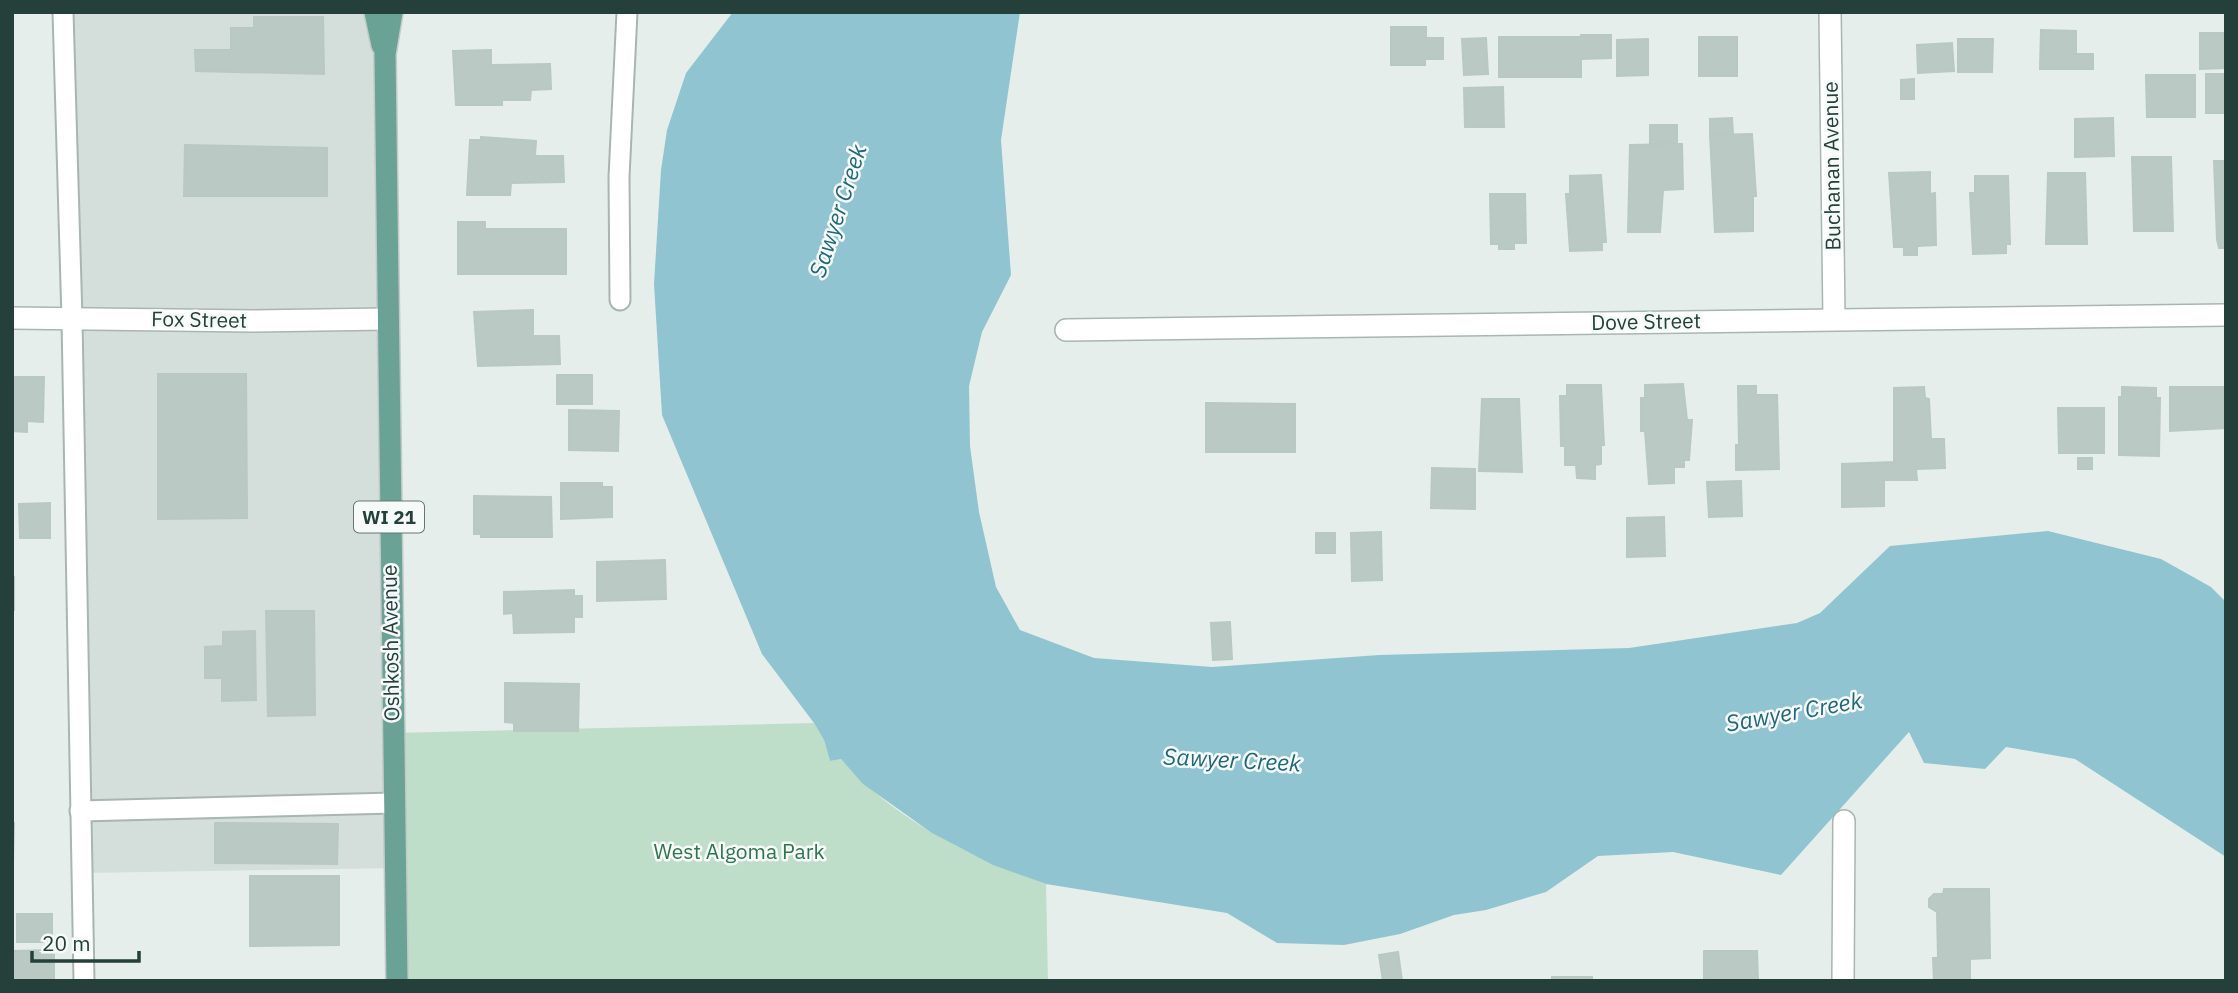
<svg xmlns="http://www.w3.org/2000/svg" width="2238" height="993" font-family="'IBM Plex Sans',sans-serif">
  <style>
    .built { fill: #d4deda }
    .green { fill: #bfdec9 }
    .water { fill: #90c4d1 }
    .building { fill: #bbc9c4; stroke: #b8c8c2; stroke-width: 2 }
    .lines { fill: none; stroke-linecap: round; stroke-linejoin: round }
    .service-casing { stroke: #a8b6b2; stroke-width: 23 }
    .minor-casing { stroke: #a8b6b2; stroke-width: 24 }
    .primary-casing { stroke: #c2cac8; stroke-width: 24 }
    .service { stroke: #fff; stroke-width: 19 }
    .minor { stroke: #fff; stroke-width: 21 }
    .primary { stroke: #6ba296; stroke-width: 21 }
    .labels { text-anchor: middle; stroke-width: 5; stroke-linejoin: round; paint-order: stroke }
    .shield { fill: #f6faf8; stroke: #647873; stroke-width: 2 }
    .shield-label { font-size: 19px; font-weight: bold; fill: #25403a }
    .street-label { font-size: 21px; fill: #25403a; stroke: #f6faf8 }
    .park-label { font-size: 21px; fill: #2f764e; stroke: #f6faf8 }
    .water-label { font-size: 23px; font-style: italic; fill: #1f687b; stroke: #f6faf8 }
  </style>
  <rect width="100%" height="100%" fill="#e6eeeb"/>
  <polygon class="built" points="63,12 375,12 395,868 82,873"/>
  <path class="green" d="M814,723L824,740L830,761L841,759C894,820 971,857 1046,884L1048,981H397L392,733Z"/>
  <polygon class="water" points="733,12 1020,12 1001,140 1011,275 982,332 969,386 970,446 979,512 996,587 1020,630 1094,658 1212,667 1379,655 1629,648 1797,623 1820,613 1890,546 2048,531 2161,559 2211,587 2226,602 2226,857 2075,759 2006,747 1985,769 1924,763 1909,732 1781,875 1673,852 1598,856 1546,892 1486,910 1454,915 1400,934 1344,945 1277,943 1227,913 1046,884 993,865 932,833 863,784 841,759 830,761 824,740 814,723 762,654 662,415 654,284 661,170 667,130 686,73"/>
  <g class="building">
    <polygon points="254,17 323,17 324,74 196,71 195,50 231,50 231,28 254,28"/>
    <polygon points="1391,27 1426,27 1426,38 1443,38 1443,59 1425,59 1425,65 1391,65"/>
    <polygon points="2041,30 2076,31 2076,54 2093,54 2093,69 2040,69"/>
    <polygon points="2200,33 2226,33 2226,68 2200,69"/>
    <polygon points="1581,35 1611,35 1611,58 1581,59 1581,77 1499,77 1499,37 1581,37"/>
    <rect x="1699" y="37" width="38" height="39"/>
    <polygon points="1486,38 1488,74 1464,75 1462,39"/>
    <polygon points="1648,39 1648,75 1617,76 1617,40"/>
    <polygon points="1958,39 1993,39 1992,72 1958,72"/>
    <polygon points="1952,43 1954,71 1918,73 1917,45"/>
    <polygon points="491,50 491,65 550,64 551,89 531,90 530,100 502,100 502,105 456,105 453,51"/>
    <rect x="2206" y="74" width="20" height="39"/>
    <polygon points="2146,75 2195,75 2195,117 2147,117"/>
    <polygon points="1914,79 1914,99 1901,99 1901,80"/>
    <polygon points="1503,87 1504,127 1465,127 1464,88"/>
    <polygon points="1732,118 1733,134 1710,135 1710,119"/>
    <polygon points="2113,118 2114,156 2075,157 2075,119"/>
    <rect x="1650" y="125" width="27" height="19"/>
    <polygon points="1752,134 1756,196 1753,196 1753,231 1715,232 1710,135"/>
    <polygon points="481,137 536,141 535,156 563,156 564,182 511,183 510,195 467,195 470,140 481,140"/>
    <polygon points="1677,144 1682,144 1683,189 1663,190 1660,232 1628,232 1630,145"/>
    <polygon points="185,145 327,148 327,196 184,196"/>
    <polygon points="2132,157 2171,157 2173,231 2134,231"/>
    <polygon points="2214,161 2226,161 2226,248 2219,248 2217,239"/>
    <polygon points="1930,172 1930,194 1935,193 1936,245 1917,246 1917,255 1904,255 1904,247 1894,247 1889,173"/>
    <polygon points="2048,173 2085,173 2087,244 2046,244"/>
    <polygon points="1601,175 1606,242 1602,242 1602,250 1570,251 1566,194 1570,194 1570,176"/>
    <polygon points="1975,176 2008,176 2010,244 2006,244 2006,253 1973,254 1970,193 1975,193"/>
    <polygon points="1490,194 1525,194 1526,243 1514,243 1514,249 1499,249 1499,244 1491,244"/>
    <polygon points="458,222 485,222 485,229 566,229 566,274 458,274"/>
    <polygon points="533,310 533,336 559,336 560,364 478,366 474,312"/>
    <polygon points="158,374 246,374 247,518 158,519"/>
    <rect x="557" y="375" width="35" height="29"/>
    <polygon points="12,377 44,377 43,422 27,421 27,432 12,431"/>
    <polygon points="1683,384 1687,420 1692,420 1689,460 1684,460 1684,467 1674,467 1674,483 1649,484 1645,431 1641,431 1641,398 1645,398 1645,385"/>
    <polygon points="1567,385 1601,385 1604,445 1601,445 1601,464 1595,465 1595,479 1577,478 1576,465 1565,465 1565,446 1561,446 1560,396 1567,396"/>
    <polygon points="1738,386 1756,386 1756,395 1777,395 1779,469 1736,470 1736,445 1739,445"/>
    <polygon points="1924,387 1925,398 1929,399 1931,439 1944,439 1945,468 1916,469 1917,480 1884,480 1884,506 1842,507 1842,464 1894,462 1894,388"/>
    <polygon points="2122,387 2156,388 2156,398 2160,398 2159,456 2119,455 2119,397 2122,397"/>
    <polygon points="2170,387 2226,387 2226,428 2170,431"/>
    <polygon points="1482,399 1519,399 1522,472 1479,471"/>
    <polygon points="1206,403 1295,404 1295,452 1206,452"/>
    <polygon points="2058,408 2104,408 2104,453 2059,453"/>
    <polygon points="569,410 619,411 618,451 569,450"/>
    <rect x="2078" y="458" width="14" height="11"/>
    <polygon points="1432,468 1475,469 1475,509 1431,508"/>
    <polygon points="1741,481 1742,516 1709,517 1707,482"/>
    <polygon points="561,483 602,483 602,487 612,487 612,517 561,519"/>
    <polygon points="474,496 551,497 552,537 481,537 481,534 474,534"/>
    <polygon points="50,503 50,538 20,538 19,504"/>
    <polygon points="1664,517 1665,556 1627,557 1627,518"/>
    <polygon points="1381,532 1382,580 1352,581 1351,533"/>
    <rect x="1316" y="533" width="19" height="20"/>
    <polygon points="665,560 666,599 597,601 597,562"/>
    <rect x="12" y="577" width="2" height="33"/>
    <polygon points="574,590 574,596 582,596 582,617 574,617 574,632 514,633 513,613 504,614 504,592"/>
    <polygon points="266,611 314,611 315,715 268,716"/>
    <polygon points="1230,622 1232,659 1213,660 1211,623"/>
    <polygon points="255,631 256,700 222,701 222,678 205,678 205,647 223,646 223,632"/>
    <polygon points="505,683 579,684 578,731 514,731 514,723 505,722"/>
    <polygon points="12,823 14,823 13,864 12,864"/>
    <polygon points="215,823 338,824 337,864 215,863"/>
    <polygon points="250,876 339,876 339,945 250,946"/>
    <polygon points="1944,889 1989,889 1990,958 1970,959 1970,981 1934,981 1933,958 1938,958 1937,912 1929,907 1929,899 1934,894 1943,894"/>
    <rect x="17" y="914" width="35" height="28"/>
    <polygon points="54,950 54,981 13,981 13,951"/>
    <polygon points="1704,951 1757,951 1758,981 1704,981"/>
    <polygon points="1398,952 1402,981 1383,981 1379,955"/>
    <rect x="1552" y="977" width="40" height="4"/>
  </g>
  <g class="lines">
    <defs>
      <g id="service">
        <polyline points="63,12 72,319 84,981"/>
        <polyline points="620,300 619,177 627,12"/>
        <polyline points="80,811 394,803"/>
      </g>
      <g id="minor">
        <polyline points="1830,12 1834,319"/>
        <polyline points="12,318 253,321 386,319"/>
        <polyline points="1066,330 2226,315"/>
        <polyline points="1843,981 1844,821"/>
      </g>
      <g id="primary">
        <polyline points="375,12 382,45"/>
        <polyline points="392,12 385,54 397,981"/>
      </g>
    </defs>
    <use href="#service" class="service-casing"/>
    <use href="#minor" class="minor-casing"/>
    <use href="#primary" class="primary-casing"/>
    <use href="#service" class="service"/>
    <use href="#minor" class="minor"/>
    <use href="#primary" class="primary"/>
  </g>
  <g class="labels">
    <rect class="shield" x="354" y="501.5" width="70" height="31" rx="5"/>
    <g class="shield-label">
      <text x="389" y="524">WI 21</text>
    </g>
    <g class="street-label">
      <text transform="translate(1832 166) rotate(-91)" y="7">Buchanan Avenue</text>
      <text transform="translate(199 320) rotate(1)" y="7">Fox Street</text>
      <text transform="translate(1646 322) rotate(-1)" y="7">Dove Street</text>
      <text transform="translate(391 643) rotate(-91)" y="7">Oshkosh Avenue</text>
    </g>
    <g class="park-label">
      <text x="739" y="859">West Algoma Park</text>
    </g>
    <g class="water-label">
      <text transform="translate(838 211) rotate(-72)" y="8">Sawyer Creek</text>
      <text transform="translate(1794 712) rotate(-10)" y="8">Sawyer Creek</text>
      <text transform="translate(1232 760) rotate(3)" y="8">Sawyer Creek</text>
    </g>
  </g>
  <rect width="2238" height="993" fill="none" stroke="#25403a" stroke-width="28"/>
  <path d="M32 951v10h107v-10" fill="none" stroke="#25403a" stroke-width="3.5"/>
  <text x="42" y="951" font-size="21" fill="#25403a" stroke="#f6faf8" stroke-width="5" paint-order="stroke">20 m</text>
</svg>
